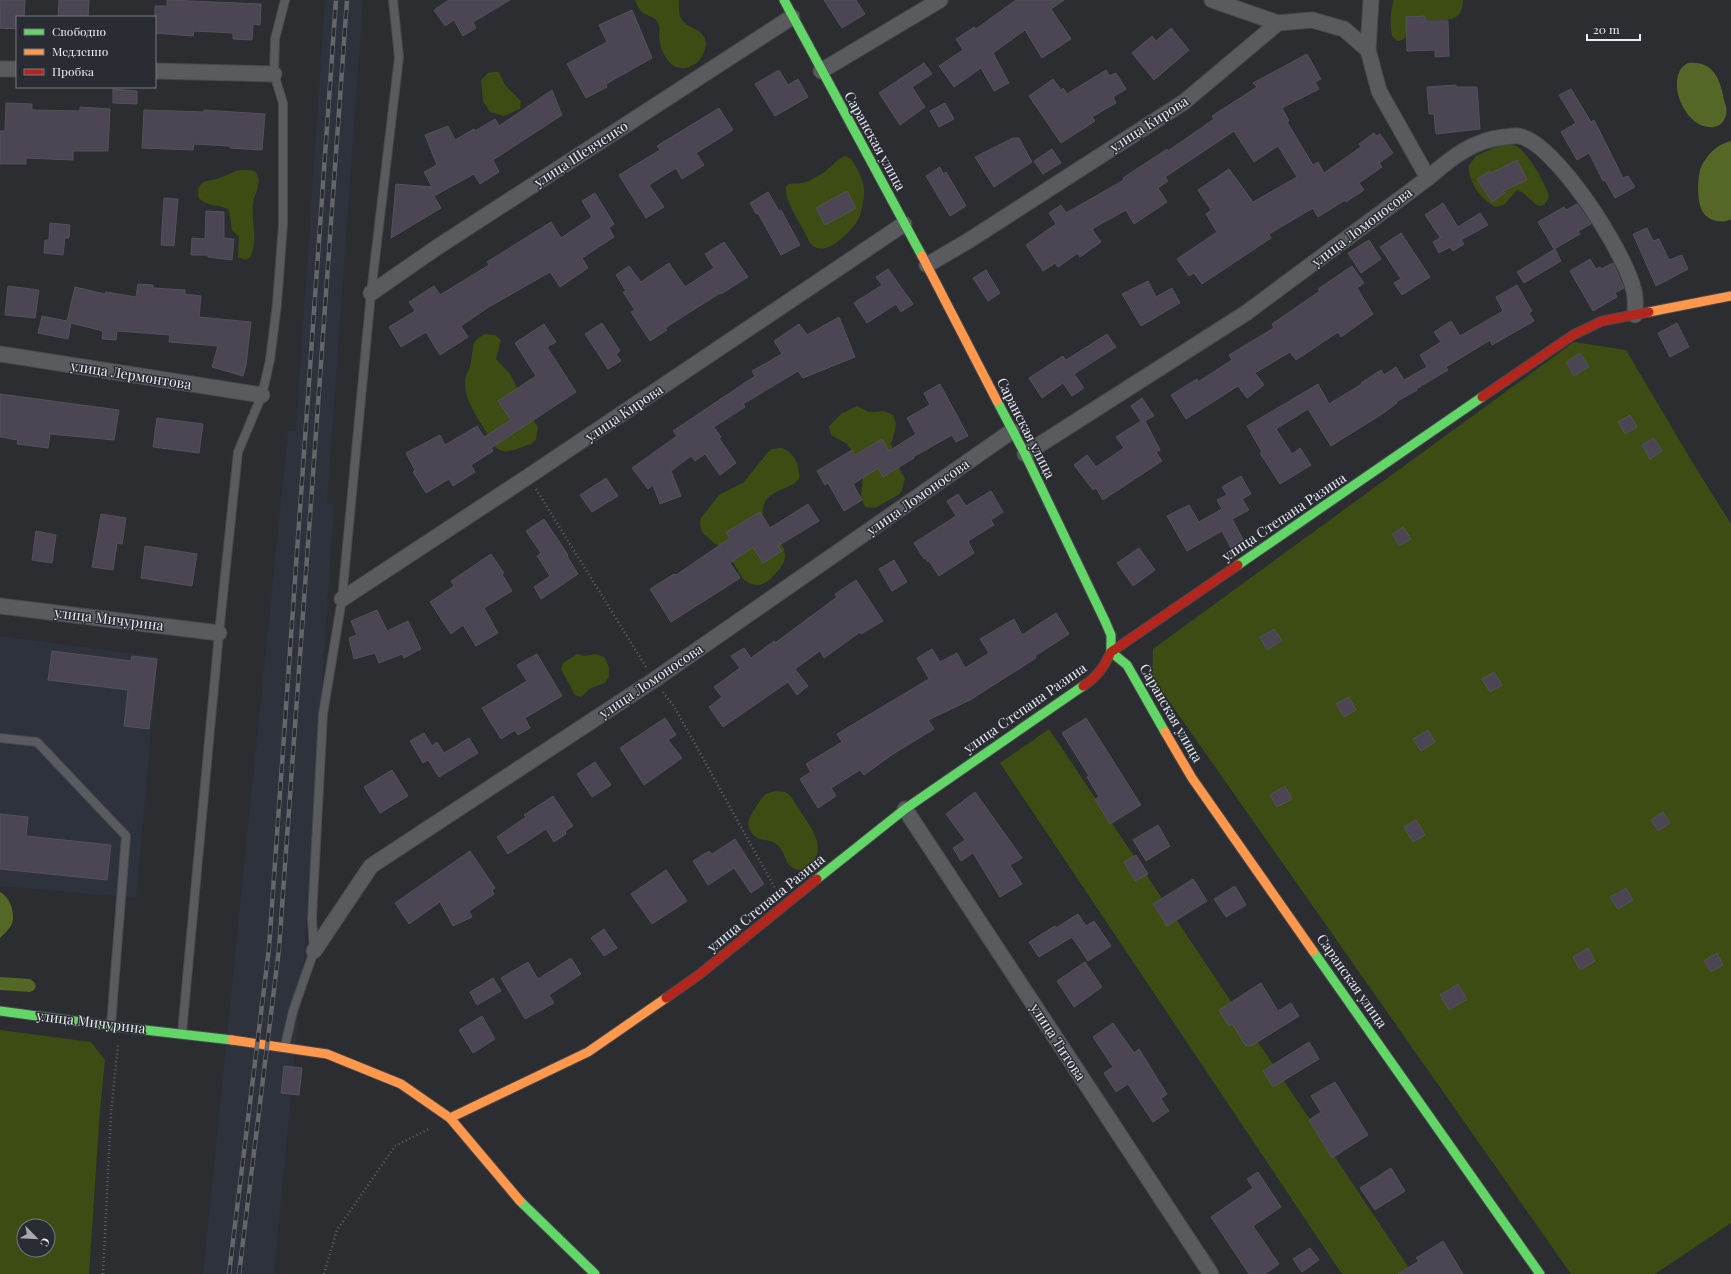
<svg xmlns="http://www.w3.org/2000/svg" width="1731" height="1274" font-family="'Playfair Display',serif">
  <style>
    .built { fill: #2d323d }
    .green { fill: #3d4c13; fill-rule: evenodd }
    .forest { fill: #556727 }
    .building { fill: #4c4554; stroke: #535356 }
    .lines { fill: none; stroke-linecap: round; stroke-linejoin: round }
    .lane-casing { stroke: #47494c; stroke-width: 10 }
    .street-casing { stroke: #47494c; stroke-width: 17 }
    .fast-casing { stroke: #47494c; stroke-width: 11 }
    .slow-casing { stroke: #47494c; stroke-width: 11 }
    .jam-casing { stroke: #47494c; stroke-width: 11 }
    .path { stroke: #616264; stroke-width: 2.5; stroke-dasharray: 1 3; stroke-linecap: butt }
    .lane { stroke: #5a5b5e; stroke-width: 8 }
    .street { stroke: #5a5b5e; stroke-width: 15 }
    .fast { stroke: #63d668; stroke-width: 9 }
    .slow { stroke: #ff974d; stroke-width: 9 }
    .jam { stroke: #b3261e; stroke-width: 9 }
    .rail-casing { stroke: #656668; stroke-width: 4.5 }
    .rail { stroke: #292c33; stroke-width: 3; stroke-dasharray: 9; stroke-linecap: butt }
    .labels { text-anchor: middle; stroke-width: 3; stroke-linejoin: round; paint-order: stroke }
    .street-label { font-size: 14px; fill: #eaecf1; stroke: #292c33 }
  </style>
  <rect width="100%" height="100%" fill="#2b2d31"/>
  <g class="built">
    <polygon points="325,0 363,0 327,503 334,504 304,959 274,1273 280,1274 203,1274 288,431 296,430"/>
    <polygon points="0,636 158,657 136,898 0,886"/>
  </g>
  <g class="green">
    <path d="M635,0H679C679,7 678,15 683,21C689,29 705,29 706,43C706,50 701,60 695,64C674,77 662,57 659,38C659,33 661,27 658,23C656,17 648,16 643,13C639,10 637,5 635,0Z"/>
    <path d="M1394,0H1463V1C1461,32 1432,13 1415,25C1409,30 1407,41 1397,41L1392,36C1390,24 1390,12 1394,0Z"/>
    <polygon points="494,72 499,72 505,85 521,101 520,109 504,116 490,112 483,101 481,80 488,73"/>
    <path d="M1500,145C1505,145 1512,144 1516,146C1528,152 1545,183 1549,196C1540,220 1530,193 1517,190L1504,205L1496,207C1482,201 1467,181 1469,165L1476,156Z"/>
    <path d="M845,156C851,157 853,162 856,167C861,175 865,186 864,196C863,204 861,216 856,223C848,234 823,261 809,242C807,232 776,191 789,184C793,183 798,184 801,183C807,183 813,178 818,176C829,171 835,160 845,156Z"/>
    <path d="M240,170C246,170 253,168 257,174C262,184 254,194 253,204C251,225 259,237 250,258L245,260L238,257L239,237L232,230L229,210C221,204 210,207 202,201C196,197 197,185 204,182C208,180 215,180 219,178C227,176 232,172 240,170Z"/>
    <path d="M485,334L495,335L501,340L496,359L510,374L538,428L536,439L532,444C518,447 507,457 495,447C486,430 464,402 465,383C465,375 470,369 471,362C474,347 470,342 485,334Z"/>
    <polygon points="1574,342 1626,350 1691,460 1731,524 1731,1223 1655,1274 1571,1274 1152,677 1153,649"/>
    <polygon points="857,406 869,412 884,411 893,415 896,423 895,431 891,444 900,470 905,479 901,492 898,495 875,508 865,507 861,497 863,476 857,457 847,444 831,435 829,426 841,414"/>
    <path d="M781,448C793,450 801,467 799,479C789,491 766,489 763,509C760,534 802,544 777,572C773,576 768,582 763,584C756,587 748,583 743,579L726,550L714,543L702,532L700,523L701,518L719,495L744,482L768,452L772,449Z"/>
    <polygon points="577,654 584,656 595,654 602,656 605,658 609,668 609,676 605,683 591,688 581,697 575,695 561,669 563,663"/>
    <polygon points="1049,729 1413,1274 1342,1274 1000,763"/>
    <path d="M775,791L785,792L791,796C802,819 838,849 803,870C782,870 789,853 776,844C770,839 759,841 753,835C751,832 748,827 748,823C749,817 760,798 766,794C768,793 772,792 775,791Z"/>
    <path d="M0,1030L91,1042L105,1060L100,1110L89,1274H0ZM24,1226H48V1250H24Z"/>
  </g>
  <g class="forest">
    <path d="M1688,63C1714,61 1720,79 1724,100C1726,106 1728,112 1725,118C1723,123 1719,126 1714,127C1684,131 1663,75 1688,63Z"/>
    <path d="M1731,141V219C1726,222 1721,222 1716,221C1712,220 1708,218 1705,215C1696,206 1697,178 1701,167C1707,154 1718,144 1731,141Z"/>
    <path d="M0,892C9,896 14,910 13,920C12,927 5,933 0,938Z"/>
    <polygon points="0,977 30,979 34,982 36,986 34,990 30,992 0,990"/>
  </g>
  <g class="building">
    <polygon points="0,0 25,0 24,17 17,17 17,29 0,28"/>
    <polygon points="59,0 89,0 88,17 58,17"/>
    <polygon points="167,0 261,4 260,25 253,24 252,40 233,39 233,33 194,31 193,36 155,33 155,6 167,6"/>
    <polygon points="449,0 510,0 473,22 476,28 463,36 454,20 445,26 434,10"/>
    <polygon points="824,0 856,0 865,14 842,28"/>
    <polygon points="1016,0 1064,0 1051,9 1071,39 1042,58 1025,30 993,53 1009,83 994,91 981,68 954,87 939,66 963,50 956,39 974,27 976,29"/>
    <polygon points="632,10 652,58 606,84 607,87 586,98 567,64 607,42 599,25"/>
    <polygon points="1425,16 1425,21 1448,21 1449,56 1435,57 1435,50 1407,51 1406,17"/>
    <polygon points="1171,28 1189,50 1154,80 1132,53 1152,36 1156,41"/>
    <polygon points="1307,54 1321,79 1315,82 1319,89 1282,108 1289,121 1287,122 1313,165 1318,162 1324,173 1361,147 1359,144 1374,133 1376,136 1380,134 1393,153 1379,163 1382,167 1359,183 1364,190 1346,202 1345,200 1318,217 1313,208 1269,234 1271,238 1202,284 1194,273 1189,276 1177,259 1217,232 1206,214 1211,210 1198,190 1229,169 1253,202 1297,177 1278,146 1254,162 1234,131 1165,177 1168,181 1158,188 1167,202 1134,224 1126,210 1092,229 1101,242 1080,257 1078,253 1058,267 1055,263 1043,271 1026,245 1056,224 1049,213 1061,205 1066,213 1124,180 1123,178 1167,149 1168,151 1214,119 1212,116 1257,87 1253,83"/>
    <polygon points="924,63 932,74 912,87 925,107 900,125 879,93"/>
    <polygon points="779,70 788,85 798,79 808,97 775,116 755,84"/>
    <polygon points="1106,70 1109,76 1116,73 1126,89 1113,97 1116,103 1092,117 1095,121 1061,143 1029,96 1053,79 1061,90 1063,88 1067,94"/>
    <polygon points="1456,85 1456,87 1477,87 1480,129 1436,134 1434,114 1429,114 1427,87"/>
    <polygon points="113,89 137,91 137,104 113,103"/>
    <polygon points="1571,89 1591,122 1594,120 1623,178 1628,176 1635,187 1615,198 1605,180 1603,181 1589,153 1577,160 1561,132 1576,123 1559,95"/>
    <polygon points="552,90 562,115 493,160 499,172 480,184 474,174 434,196 441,208 391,238 396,184 432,187 424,172 437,165 425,135 448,126 455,140 474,129 475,131 495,119 499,126"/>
    <polygon points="6,103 32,104 32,110 80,111 80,107 110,109 108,151 73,151 73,160 26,158 26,164 0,164 0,131 5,131"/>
    <polygon points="945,103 954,119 939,127 930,111"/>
    <polygon points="719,108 733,130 696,153 704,165 682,179 676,168 649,185 664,207 646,218 619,175 660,150 657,146"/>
    <polygon points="144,110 204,112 204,110 265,114 262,150 230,148 230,146 194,144 193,150 142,148"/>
    <polygon points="1013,138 1019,138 1032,162 994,187 975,157"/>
    <polygon points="1052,149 1061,163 1043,174 1034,161"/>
    <polygon points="1517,160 1527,180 1503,191 1505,193 1492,202 1477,179 1490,171 1491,173"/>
    <polygon points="940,167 943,174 946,172 966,206 950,216 926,176"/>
    <polygon points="847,191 856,208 825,225 816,208"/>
    <polygon points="768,192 779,211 781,210 800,245 781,255 758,213 756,214 750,203"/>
    <polygon points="595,193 614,224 609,228 614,237 582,258 588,268 560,287 550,272 487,308 461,326 468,337 440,355 426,332 401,347 389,327 415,311 409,302 434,286 440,295 489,265 487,262 551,222 561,238 592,217 582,201"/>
    <polygon points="164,198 178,199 174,246 161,245"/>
    <polygon points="1443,203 1458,227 1480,213 1488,225 1461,240 1464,244 1453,251 1450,247 1439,253 1433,242 1443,236 1440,237 1425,215"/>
    <polygon points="1577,204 1591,224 1578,231 1580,234 1554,249 1538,222 1564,207 1566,210"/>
    <polygon points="206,211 224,212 224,238 234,239 232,260 208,257 208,255 191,255 192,238 205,239"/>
    <polygon points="50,223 70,225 69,238 65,238 63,255 44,253 45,240 49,240"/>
    <polygon points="1647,228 1653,241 1659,239 1669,260 1682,255 1688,269 1656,286 1633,234"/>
    <polygon points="1401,233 1430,277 1402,295 1394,283 1401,279 1380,247"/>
    <polygon points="1369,240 1381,259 1361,273 1348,253"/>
    <polygon points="724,242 748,277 721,294 720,293 665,328 667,330 650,341 631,312 635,310 623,292 626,291 616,275 629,266 641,282 669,263 685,287 714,268 705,254"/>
    <polygon points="1555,249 1561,261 1524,283 1517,272"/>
    <polygon points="1590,259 1596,269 1600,267 1601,269 1613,263 1624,288 1615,293 1617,297 1593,311 1570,271"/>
    <polygon points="1352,266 1364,283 1357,288 1373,314 1341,337 1338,332 1296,360 1290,352 1255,373 1264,385 1247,398 1238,386 1186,419 1171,395 1197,379 1198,382 1232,360 1229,355 1274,328 1272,324 1320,291 1318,289"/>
    <polygon points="888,269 913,304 901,312 896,304 867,323 854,303 882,285 876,277"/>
    <polygon points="986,270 1000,293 988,301 973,278"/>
    <polygon points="1148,281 1156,297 1172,288 1180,303 1141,326 1122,294"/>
    <polygon points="138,284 153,285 153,288 185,290 185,294 201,296 199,317 251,322 246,365 243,376 212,367 218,346 169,342 170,335 117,331 116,340 102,339 103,331 71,323 68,339 38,333 42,316 67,321 75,287 105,294 106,292 136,297"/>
    <polygon points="1517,285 1532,311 1529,313 1534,321 1492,345 1490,340 1446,367 1448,370 1416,389 1417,390 1396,402 1397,403 1382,414 1331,446 1308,409 1276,429 1292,454 1300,448 1311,465 1280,484 1260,453 1262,452 1247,426 1318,384 1329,404 1362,384 1361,383 1381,370 1384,375 1396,367 1404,380 1427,367 1420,355 1441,342 1434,332 1451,321 1460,336 1503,311 1496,297"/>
    <polygon points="8,286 39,290 35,318 5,315"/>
    <polygon points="839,317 855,357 803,378 798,371 743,404 745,407 714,427 721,437 719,438 736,463 720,475 705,454 695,461 691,456 671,471 681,496 660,504 653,485 648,489 632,468 677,436 673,431 755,376 752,371 782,354 774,341 799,324 807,335"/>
    <polygon points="602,323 620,351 616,354 621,361 608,369 585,334"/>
    <polygon points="1677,323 1689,347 1670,357 1658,333"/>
    <polygon points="544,324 556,342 547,347 576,392 491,448 493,451 471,465 475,472 453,486 449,479 426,493 413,472 415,470 406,453 440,435 445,445 477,426 484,437 511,420 498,401 536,376 515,343"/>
    <polygon points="1107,334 1116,347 1074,374 1084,388 1072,396 1063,383 1042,398 1029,378 1063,356 1066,360"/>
    <polygon points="1580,353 1589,367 1574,376 1566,362"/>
    <polygon points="940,384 968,436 956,442 952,435 913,457 914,458 883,477 878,468 853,484 862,500 844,511 828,483 825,485 817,471 852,450 855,455 882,439 889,451 916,434 907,418 930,405 924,393"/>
    <polygon points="0,394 119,410 114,440 50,434 48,448 17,444 18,440 0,437"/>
    <polygon points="1142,398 1154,416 1145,421 1160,450 1156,452 1162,461 1103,500 1096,488 1093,490 1074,465 1087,455 1096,467 1124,448 1116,437 1141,421 1131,406"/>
    <polygon points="1630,415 1637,427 1625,434 1618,422"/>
    <polygon points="157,418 203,424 199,453 153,447"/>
    <polygon points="1654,438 1662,451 1650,459 1642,445"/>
    <polygon points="1241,476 1251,494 1242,499 1249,510 1232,519 1244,541 1231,548 1222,531 1187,551 1167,516 1189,505 1199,522 1222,509 1217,500 1227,495 1222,487"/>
    <polygon points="606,478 618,496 592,512 580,495"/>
    <polygon points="991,491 1003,512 991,520 994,525 968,541 974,553 939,576 929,561 928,562 925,558 924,559 914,543 956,516 947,501 958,494 966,506"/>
    <polygon points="808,504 819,521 778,546 782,551 763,563 753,547 730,563 740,578 671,622 650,589 674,574 676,575 730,538 726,532 760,512 770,528"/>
    <polygon points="101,514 126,518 122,544 117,543 113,570 92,567"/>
    <polygon points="544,519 568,555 567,556 578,574 541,599 534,587 550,576 537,556 541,553 526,531"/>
    <polygon points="1403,527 1411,539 1399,546 1392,534"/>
    <polygon points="36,531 56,535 52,563 32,560"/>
    <polygon points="145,546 197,554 192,586 141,578"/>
    <polygon points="1139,548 1155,570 1133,586 1117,563"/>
    <polygon points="491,554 504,573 502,574 512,591 484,608 498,633 476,646 463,625 451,634 430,602 454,586 451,581"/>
    <polygon points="894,560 907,582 892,591 879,569"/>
    <polygon points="856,580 883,621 861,634 860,632 824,658 820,651 795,669 808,686 797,695 788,682 723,727 709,707 722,697 714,687 740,668 731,656 744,648 751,658 774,641 775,643 837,597 835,594"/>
    <polygon points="377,610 387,631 408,621 421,649 404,658 402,654 379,663 375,653 354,659 349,638 357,635 351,621"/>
    <polygon points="1056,613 1069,634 1035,656 1036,658 970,700 928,720 934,729 893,754 864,775 860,770 831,788 836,796 818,808 800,779 811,772 806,764 842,742 837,734 929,679 917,658 932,649 940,662 957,653 965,668 989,653 980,639 1014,619 1022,635"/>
    <polygon points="1274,629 1282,641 1267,650 1260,637"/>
    <polygon points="52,651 131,661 132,656 157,659 149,729 124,726 128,690 48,680"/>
    <polygon points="537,654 562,696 525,718 530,728 518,735 515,730 501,739 482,708 527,681 517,665"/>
    <polygon points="1494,672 1502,685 1490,692 1482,679"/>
    <polygon points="1349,697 1356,710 1344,717 1336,704"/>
    <polygon points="665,718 676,735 668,740 682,758 644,785 620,748"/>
    <polygon points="1086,718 1141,805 1110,824 1095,799 1099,797 1087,777 1089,776 1062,733"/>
    <polygon points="1428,730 1435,742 1421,751 1413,739"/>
    <polygon points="424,733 432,746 437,742 444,753 469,738 478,753 439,777 428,760 423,763 410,741"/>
    <polygon points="595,762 611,785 592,797 577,774"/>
    <polygon points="392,770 408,796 380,813 364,787"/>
    <polygon points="1285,786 1292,799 1277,807 1270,795"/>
    <polygon points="975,792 1022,858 1010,865 1022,884 1000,897 973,853 961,861 953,848 965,840 946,814"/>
    <polygon points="553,796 573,826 565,831 566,834 554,842 546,829 508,854 497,837 526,817 524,815"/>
    <polygon points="1663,812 1670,823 1658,831 1651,820"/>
    <polygon points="0,814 28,817 26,836 111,845 107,880 0,869"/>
    <polygon points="1416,820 1425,835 1413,842 1404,827"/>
    <polygon points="1158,825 1170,846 1146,861 1133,840"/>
    <polygon points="735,839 764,884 751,893 734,868 708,885 693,861 709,851 712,854"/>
    <polygon points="470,851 495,888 492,890 494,894 469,911 472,917 453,926 440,902 409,924 395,903"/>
    <polygon points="1136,855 1148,874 1135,881 1124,862"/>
    <polygon points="666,870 687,901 652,924 631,894"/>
    <polygon points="1193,879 1207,901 1167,926 1153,904"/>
    <polygon points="1235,886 1246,905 1226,917 1214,899"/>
    <polygon points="1626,888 1633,900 1618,909 1610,897"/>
    <polygon points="1078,914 1086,926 1094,921 1111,946 1088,961 1072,937 1039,957 1029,942 1055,926 1056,928"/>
    <polygon points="604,929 617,948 604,956 591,938"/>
    <polygon points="1588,948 1595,961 1580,970 1573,957"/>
    <polygon points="1717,953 1723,965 1711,972 1704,961"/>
    <polygon points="571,958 581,974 549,995 554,1003 525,1019 501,978 528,962 538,979"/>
    <polygon points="1085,962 1102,987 1074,1007 1057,981"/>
    <polygon points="493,978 501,991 477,1005 470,992"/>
    <polygon points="1261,983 1278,1011 1291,1003 1299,1016 1251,1046 1246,1046 1232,1024 1229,1026 1219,1010"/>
    <polygon points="1458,984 1467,999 1449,1010 1440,995"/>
    <polygon points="482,1016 495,1039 473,1053 459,1030"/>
    <polygon points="1113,1023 1134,1053 1139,1049 1167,1094 1161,1099 1169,1111 1153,1122 1128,1084 1116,1092 1104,1073 1113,1067 1093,1037"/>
    <polygon points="1309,1042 1319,1059 1273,1087 1263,1071"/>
    <polygon points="284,1066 302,1068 299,1095 281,1093"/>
    <polygon points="1335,1082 1368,1135 1332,1158 1309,1120 1321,1112 1311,1096"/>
    <polygon points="1391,1168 1405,1191 1375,1210 1360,1188"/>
    <polygon points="1258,1172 1281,1207 1253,1226 1279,1264 1265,1274 1249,1274 1211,1217 1253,1188 1247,1179"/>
    <polygon points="1443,1241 1463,1274 1398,1274 1419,1261 1416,1258"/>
    <polygon points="1310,1248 1319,1260 1302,1272 1293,1259"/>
  </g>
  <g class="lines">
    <defs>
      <g id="lane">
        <polyline points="0,738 37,742 126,836 111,1025"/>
        <polyline points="182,1033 219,633 238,452 262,395 270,360 277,304 283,224 283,103 274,74 275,39 285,0"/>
        <polyline points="285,1046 293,1011 314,951 312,918 323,714 342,599 371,293 399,57 393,0"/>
      </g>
      <g id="street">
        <polyline points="1212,0 1278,23"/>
        <polyline points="1371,0 1368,50 1379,91 1428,178"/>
        <polyline points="0,69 17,69"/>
        <polyline points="155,71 274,74"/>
        <polyline points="821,71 940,0"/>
        <polyline points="927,265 968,241 1184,102 1278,23 1312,20 1344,29 1368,50"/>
        <polyline points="371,293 436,248 792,17"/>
        <polyline points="0,354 262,395"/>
        <path d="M1025,454L1246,313L1428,178C1451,158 1473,140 1504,137C1508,137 1515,135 1519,136C1557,144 1626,254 1634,291C1636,298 1635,307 1635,315"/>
        <polyline points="342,599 529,476 904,224"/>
        <polyline points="0,606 219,633"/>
        <polyline points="905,809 1211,1274"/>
        <polyline points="314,951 371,866 654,680 1012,431"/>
      </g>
      <g id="fast">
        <polyline points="784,0 922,256"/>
        <polyline points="997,401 1025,454 1105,621 1111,635 1111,652 1127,665 1165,732"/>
        <polyline points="1238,565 1482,397"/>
        <polyline points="817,879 905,809 1083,686"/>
        <polyline points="1313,951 1540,1274"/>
        <polyline points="0,1011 119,1027 232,1040"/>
        <polyline points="520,1201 595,1274"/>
      </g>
      <g id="slow">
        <polyline points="922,256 997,401"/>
        <polyline points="1649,312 1731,296"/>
        <polyline points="1165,732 1192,778 1313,951"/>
        <polyline points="232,1040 327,1054 401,1084 450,1118 520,1201"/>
        <polyline points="450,1118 588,1052 666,998"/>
      </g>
      <g id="jam">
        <polyline points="1482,397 1573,335 1602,321 1649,312"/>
        <path d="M1083,686C1097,677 1104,667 1111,652L1238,565"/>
        <polyline points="666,998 700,974 817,879"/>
      </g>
    </defs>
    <use href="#lane" class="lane-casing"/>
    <use href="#street" class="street-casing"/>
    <use href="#fast" class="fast-casing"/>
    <use href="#slow" class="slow-casing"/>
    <use href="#jam" class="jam-casing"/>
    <g class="path">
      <polyline points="536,489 646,667"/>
      <polyline points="663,692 675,708 776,890"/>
      <polyline points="103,1274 111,1113 118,1045"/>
      <polyline points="324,1274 337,1230 395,1146 431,1128"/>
    </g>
    <use href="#lane" class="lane"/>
    <use href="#street" class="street"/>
    <use href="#fast" class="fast"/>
    <use href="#slow" class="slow"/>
    <use href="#jam" class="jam"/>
    <defs>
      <g id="rail">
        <polyline points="229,1274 269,948 336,0"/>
        <polyline points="239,1274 279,949 347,0"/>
      </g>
    </defs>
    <use href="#rail" class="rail-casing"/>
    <use href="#rail" class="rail"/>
  </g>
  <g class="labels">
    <g class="street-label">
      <text transform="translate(1149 124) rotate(-33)" y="5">улица Кирова</text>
      <text transform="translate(875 141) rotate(61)" y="5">Саранская улица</text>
      <text transform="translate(581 154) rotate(-33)" y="5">улица Шевченко</text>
      <text transform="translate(1362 227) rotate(-37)" y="5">улица Ломоносова</text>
      <text transform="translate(131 375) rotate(9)" y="5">улица Лермонтова</text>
      <text transform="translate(624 413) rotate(-34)" y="5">улица Кирова</text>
      <text transform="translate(1026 428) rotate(63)" y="5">Саранская улица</text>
      <text transform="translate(918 497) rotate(-35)" y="5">улица Ломоносова</text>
      <text transform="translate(1284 517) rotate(-34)" y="5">улица Степана Разина</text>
      <text transform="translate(109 619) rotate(7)" y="5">улица Мичурина</text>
      <text transform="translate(651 681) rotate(-34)" y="5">улица Ломоносова</text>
      <text transform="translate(1025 708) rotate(-35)" y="5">улица Степана Разина</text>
      <text transform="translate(1171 713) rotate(60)" y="5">Саранская улица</text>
      <text transform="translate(766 903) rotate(-39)" y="5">улица Степана Разина</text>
      <text transform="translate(1352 981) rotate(55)" y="5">Саранская улица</text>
      <text transform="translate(91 1022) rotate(7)" y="5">улица Мичурина</text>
      <text transform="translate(1058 1042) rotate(57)" y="5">улица Титова</text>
    </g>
  </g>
  <rect x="16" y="16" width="140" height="72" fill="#292c33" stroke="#76797f"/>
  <rect x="24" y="29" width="20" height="6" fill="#63d668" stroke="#76797f"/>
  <text x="52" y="36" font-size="12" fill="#eaecf1">Свободно</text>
  <rect x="24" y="49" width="20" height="6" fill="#ff974d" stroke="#76797f"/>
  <text x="52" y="56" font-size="12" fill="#eaecf1">Медленно</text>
  <rect x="24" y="69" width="20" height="6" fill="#b3261e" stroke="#76797f"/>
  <text x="52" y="76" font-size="12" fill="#eaecf1">Пробка</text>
  <g transform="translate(36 1238) rotate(114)"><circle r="19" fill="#292c33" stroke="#76797f"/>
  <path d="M0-3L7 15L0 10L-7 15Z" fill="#a7a9ae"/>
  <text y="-6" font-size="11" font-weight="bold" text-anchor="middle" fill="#eaecf1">С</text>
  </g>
  <path d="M1587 34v6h53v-6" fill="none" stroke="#eaecf1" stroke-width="2"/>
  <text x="1593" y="34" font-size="12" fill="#eaecf1" stroke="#292c33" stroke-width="3" paint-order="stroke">20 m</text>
</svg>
